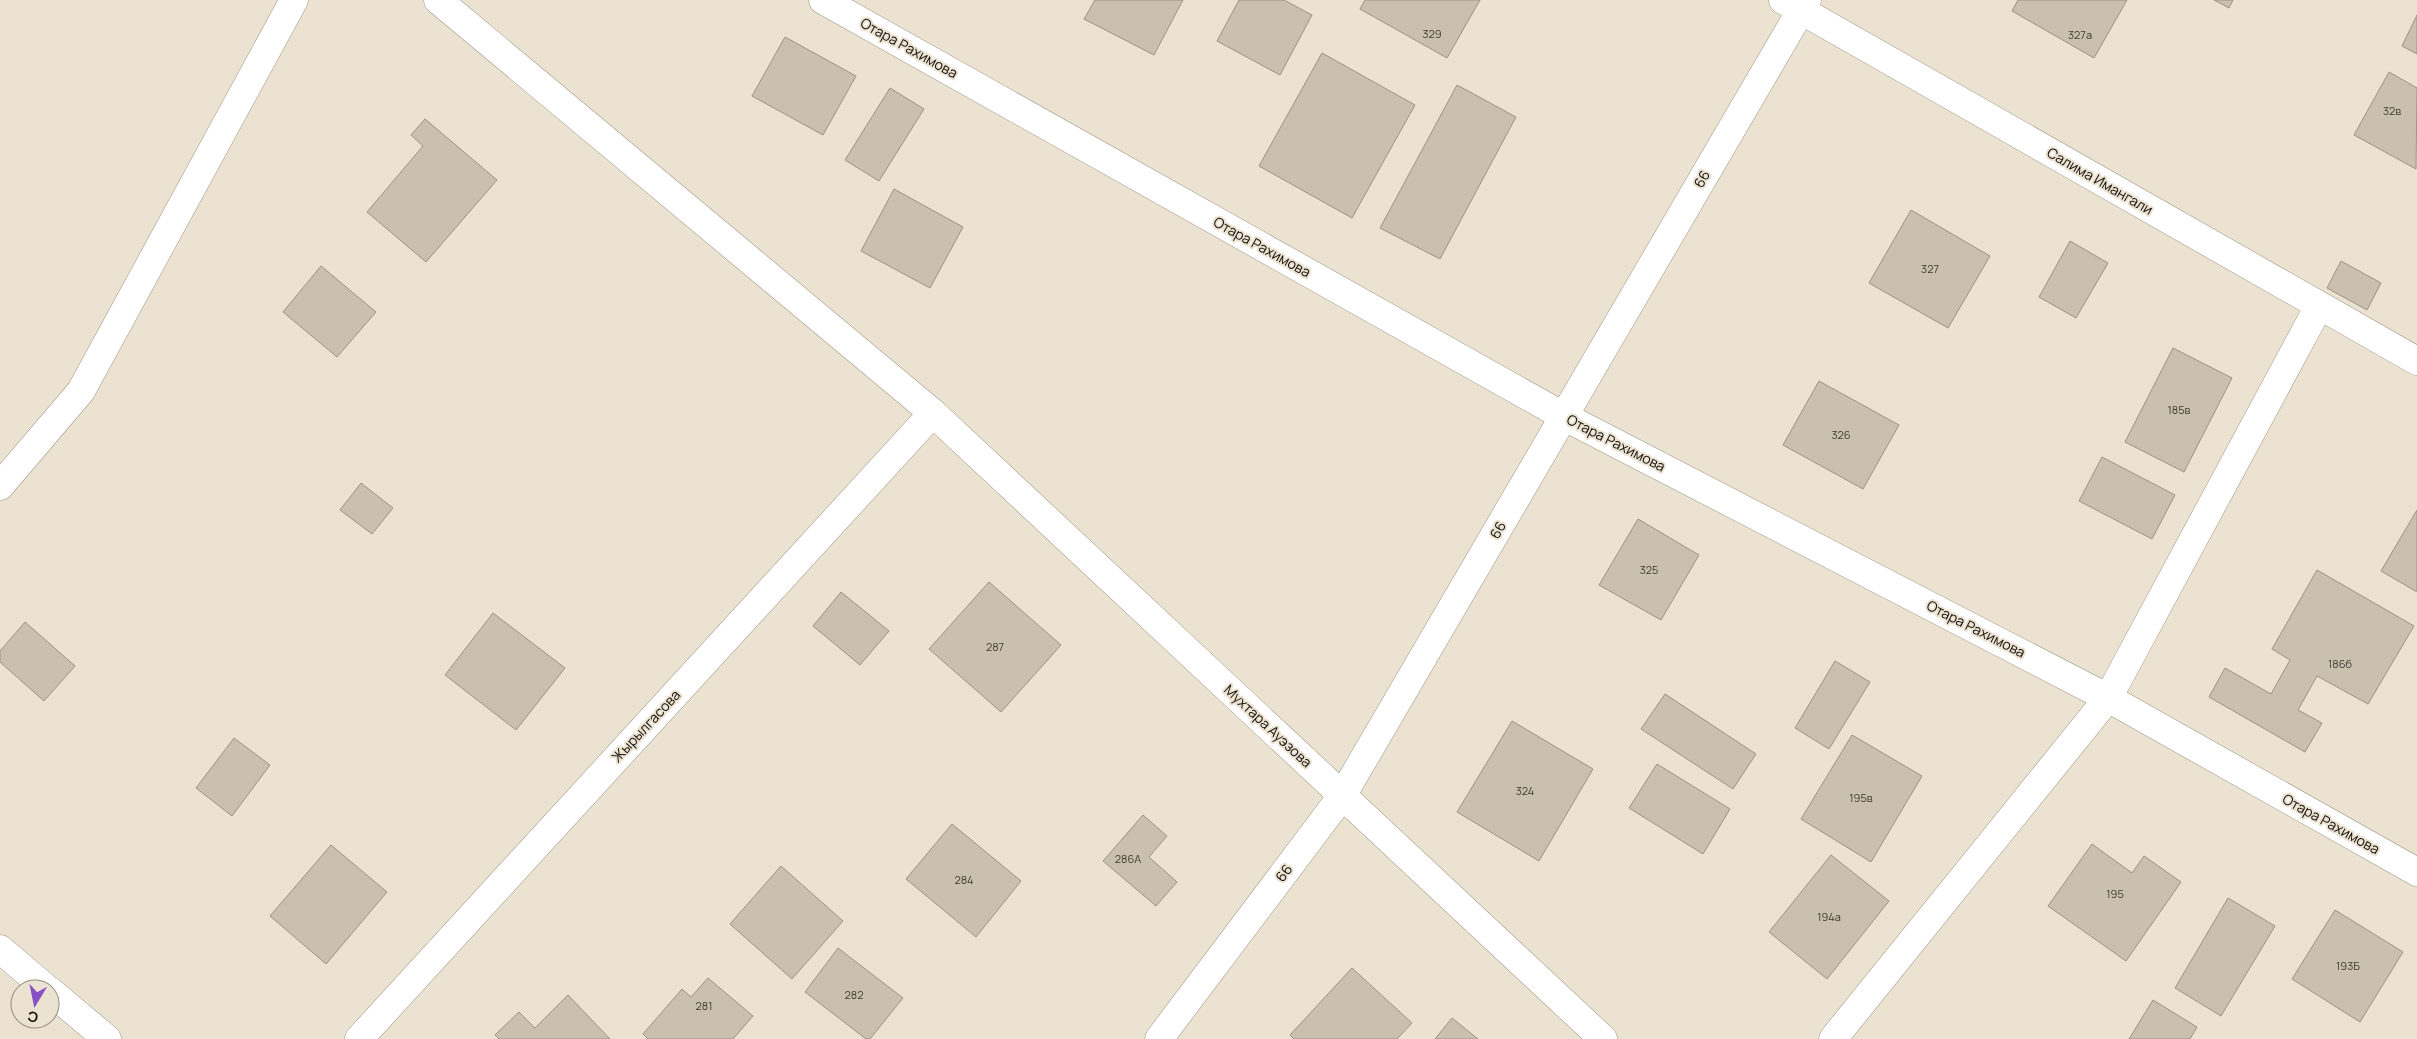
<svg xmlns="http://www.w3.org/2000/svg" width="2417" height="1039" font-family="Manrope,sans-serif">
  <style>
    .building { fill: #c9c0af; stroke: #9c9383 }
    .lines { fill: none; stroke-linecap: round; stroke-linejoin: round }
    .minor-casing { stroke: #9f9686; stroke-width: 29 }
    .minor { stroke: #fff; stroke-width: 28 }
    .labels { text-anchor: middle; stroke-width: 4; stroke-linejoin: round; paint-order: stroke }
    .number-label { font-size: 11px; fill: #403b32 }
    .street-label { font-size: 14px; fill: #120f09; stroke: #ebe2d1 }
  </style>
  <rect width="100%" height="100%" fill="#ebe2d1"/>
  <g class="building">
    <polygon points="1095,0 1183,0 1154,55 1084,19"/>
    <polygon points="1239,0 1284,0 1312,15 1280,75 1217,41"/>
    <polygon points="1365,0 1480,0 1447,58 1360,9"/>
    <polygon points="2018,0 2127,0 2094,58 2012,11"/>
    <polygon points="2214,0 2233,0 2229,8"/>
    <polygon points="2417,15 2417,54 2402,46"/>
    <polygon points="785,37 856,76 823,135 752,96"/>
    <polygon points="1322,53 1415,105 1352,218 1259,166"/>
    <polygon points="2389,72 2417,88 2416,169 2354,135"/>
    <polygon points="1457,85 1516,117 1440,259 1380,228"/>
    <polygon points="890,88 924,109 879,181 845,160"/>
    <polygon points="425,119 497,180 426,262 367,212 423,146 411,135"/>
    <polygon points="894,189 963,227 930,288 861,251"/>
    <polygon points="1911,210 1990,256 1948,328 1869,283"/>
    <polygon points="2070,241 2108,263 2076,318 2039,297"/>
    <polygon points="2341,261 2381,283 2367,310 2327,288"/>
    <polygon points="321,266 376,312 337,357 283,312"/>
    <polygon points="2173,348 2232,378 2184,472 2125,442"/>
    <polygon points="1819,381 1899,425 1863,489 1783,445"/>
    <polygon points="2102,457 2175,495 2152,539 2079,501"/>
    <polygon points="361,483 393,508 372,534 340,510"/>
    <polygon points="2417,510 2417,592 2381,571"/>
    <polygon points="1638,519 1699,555 1661,620 1599,585"/>
    <polygon points="2317,570 2414,626 2368,704 2317,676 2298,710 2322,723 2305,752 2209,697 2225,668 2271,694 2290,660 2272,649"/>
    <polygon points="989,582 1061,645 1001,712 929,649"/>
    <polygon points="841,592 889,631 860,665 813,626"/>
    <polygon points="493,613 565,668 516,730 445,675"/>
    <polygon points="25,622 75,666 44,701 0,662 0,651"/>
    <polygon points="1835,661 1870,682 1829,749 1795,728"/>
    <polygon points="1665,694 1756,754 1733,789 1641,729"/>
    <polygon points="1512,721 1593,769 1539,861 1457,812"/>
    <polygon points="1852,735 1922,776 1871,862 1801,819"/>
    <polygon points="234,738 270,765 232,816 196,788"/>
    <polygon points="1657,764 1730,809 1703,854 1629,808"/>
    <polygon points="1143,815 1167,836 1149,857 1177,882 1156,906 1103,861"/>
    <polygon points="952,824 1021,881 976,937 906,879"/>
    <polygon points="2092,844 2132,873 2144,856 2181,882 2126,961 2048,906"/>
    <polygon points="331,845 387,892 326,964 270,916"/>
    <polygon points="1831,855 1889,901 1827,979 1769,932"/>
    <polygon points="781,866 843,921 792,979 730,924"/>
    <polygon points="2228,898 2275,926 2221,1016 2175,988"/>
    <polygon points="2335,910 2403,952 2360,1022 2292,979"/>
    <polygon points="838,948 903,998 870,1039 866,1039 805,992"/>
    <polygon points="1352,968 1412,1023 1397,1039 1294,1039 1290,1035"/>
    <polygon points="708,978 753,1016 733,1039 648,1039 643,1034 682,989 691,997"/>
    <polygon points="568,995 610,1039 499,1039 495,1035 519,1012 535,1028"/>
    <polygon points="2153,1000 2197,1027 2190,1039 2129,1039"/>
    <polygon points="1452,1018 1478,1039 1435,1039"/>
  </g>
  <g class="lines">
    <defs>
      <g id="minor">
        <polyline points="438,0 933,413 1603,1039"/>
        <polyline points="823,0 1565,417 2108,698 2417,872"/>
        <polyline points="1783,0 2417,361"/>
        <polyline points="0,486 81,391 294,0"/>
        <polyline points="0,949 47,989"/>
        <polyline points="50,991 107,1039"/>
        <polyline points="359,1039 933,413"/>
        <polyline points="1159,1039 1342,796 1807,0"/>
        <polyline points="1833,1039 2108,698 2319,306"/>
      </g>
    </defs>
    <use href="#minor" class="minor-casing"/>
    <use href="#minor" class="minor"/>
  </g>
  <g class="labels">
    <g class="number-label">
      <text x="1432" y="38">329</text>
      <text x="2080" y="39">327а</text>
      <text x="2392" y="115">32в</text>
      <text x="1930" y="273">327</text>
      <text x="2179" y="414">185в</text>
      <text x="1841" y="439">326</text>
      <text x="1649" y="574">325</text>
      <text x="995" y="651">287</text>
      <text x="2340" y="668">186б</text>
      <text x="1525" y="795">324</text>
      <text x="1861" y="802">195в</text>
      <text x="1128" y="863">286А</text>
      <text x="964" y="884">284</text>
      <text x="2115" y="898">195</text>
      <text x="1829" y="921">194а</text>
      <text x="2348" y="970">193Б</text>
      <text x="854" y="999">282</text>
      <text x="704" y="1010">281</text>
    </g>
    <g class="street-label">
      <text transform="translate(909 48) rotate(29)" y="5">Отара Рахимова</text>
      <text transform="translate(1702 179) rotate(-60)" y="5">66</text>
      <text transform="translate(2100 181) rotate(30)" y="5">Салима Имангали</text>
      <text transform="translate(1262 247) rotate(29)" y="5">Отара Рахимова</text>
      <text transform="translate(1616 443) rotate(27)" y="5">Отара Рахимова</text>
      <text transform="translate(1498 530) rotate(-60)" y="5">66</text>
      <text transform="translate(1976 629) rotate(27)" y="5">Отара Рахимова</text>
      <text transform="translate(646 726) rotate(-47)" y="5">Жырылгасова</text>
      <text transform="translate(1268 726) rotate(43)" y="5">Мухтара Ауэзова</text>
      <text transform="translate(2331 824) rotate(29)" y="5">Отара Рахимова</text>
      <text transform="translate(1284 873) rotate(-53)" y="5">66</text>
    </g>
  </g>
  <g transform="translate(35 1004) rotate(190)"><circle r="24" fill="#ebe2d1" stroke="#948e81"/>
  <path d="M0-4L9 19L0 12L-9 19Z" fill="#8750c7"/>
  <text y="-8" font-size="14" font-weight="bold" text-anchor="middle" fill="#120f09">С</text>
  </g>
</svg>
